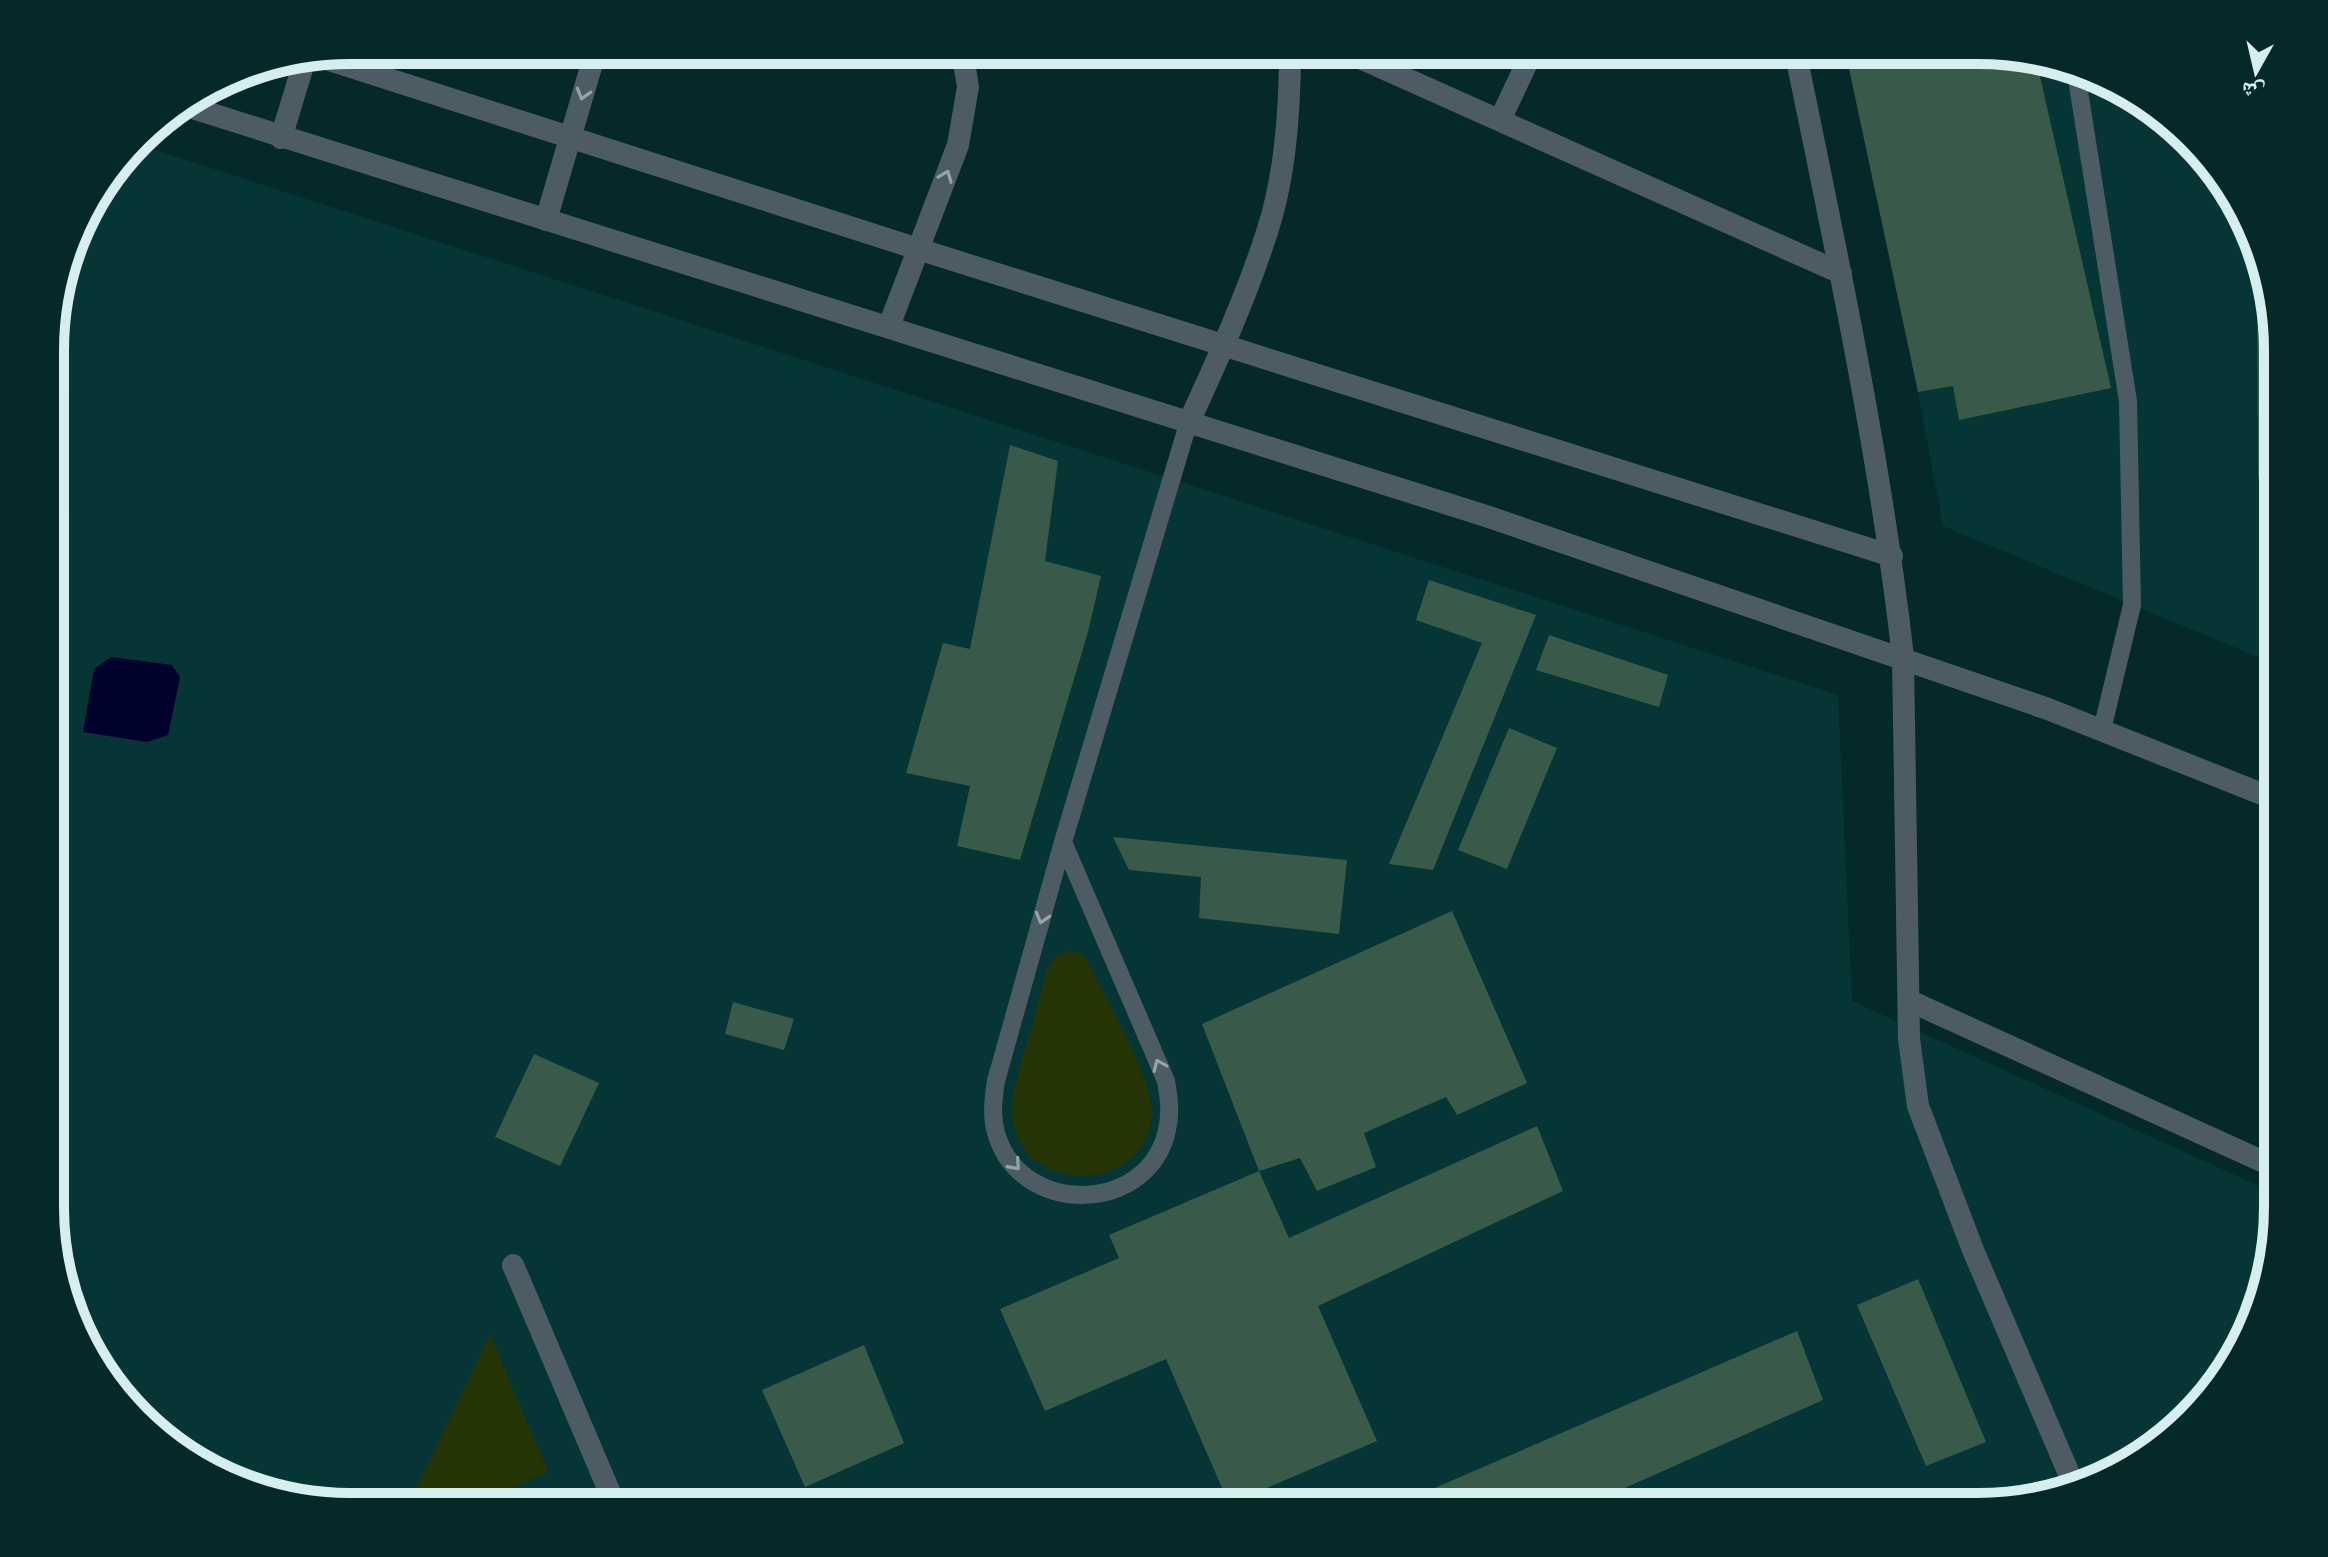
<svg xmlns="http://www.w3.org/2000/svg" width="2328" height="1557" font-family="'DM Sans','Noto Naskh Arabic',sans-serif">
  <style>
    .built { fill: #053535 }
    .green { fill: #263505 }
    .water { fill: #00012d }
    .building { fill: #395a49 }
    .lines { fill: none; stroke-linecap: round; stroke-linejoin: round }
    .service { stroke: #4d5c64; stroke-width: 18 }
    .minor { stroke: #4d5c64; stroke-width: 22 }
    .tertiary { stroke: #4d5c64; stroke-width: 22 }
    .oneway { stroke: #92a5a8 }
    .rim { fill: none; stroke: #d6eeed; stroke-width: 10 }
  </style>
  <rect width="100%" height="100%" fill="#052929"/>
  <g class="built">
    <polygon points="1979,50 2074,66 2145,101 2238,200 2277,331 2277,665 1943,526 1918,392"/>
    <polygon points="137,144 1838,695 1852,1001 2277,1194 2277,1226 2262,1303 2227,1374 2128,1467 1997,1506 349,1507 254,1491 183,1456 90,1357 53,1246 53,311 81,217"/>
  </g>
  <g class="green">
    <path d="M1068,951L1081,953L1088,962C1104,994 1154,1083 1152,1113C1145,1200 1012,1195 1012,1108C1012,1090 1019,1072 1023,1055C1032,1025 1040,996 1048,967L1057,955Z"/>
    <polygon points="490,1334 548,1472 464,1507 407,1507"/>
  </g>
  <polygon class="water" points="111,657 172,665 180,677 168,735 147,742 83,732 94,669"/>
  <g class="building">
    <polygon points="1845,50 1979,50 2036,59 2111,388 1959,420 1953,386 1918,392"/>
    <polygon points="2257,262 2277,331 2277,479 2258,479"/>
    <polygon points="1010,445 1058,461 1045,561 1101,576 1088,632 1020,860 957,846 970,786 906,773 943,643 970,649"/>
    <polygon points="1429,580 1536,615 1433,870 1389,864 1482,643 1416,620"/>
    <polygon points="1549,635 1668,675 1659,707 1536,670"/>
    <polygon points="1509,728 1557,748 1507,869 1458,850"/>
    <polygon points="1113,837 1347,860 1339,934 1199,918 1201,877 1129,870"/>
    <polygon points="1452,911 1527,1083 1457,1115 1446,1097 1364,1133 1376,1167 1317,1191 1300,1158 1259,1171 1202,1024"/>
    <polygon points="733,1002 794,1019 784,1050 725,1034"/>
    <polygon points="534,1054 599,1083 560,1166 495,1137"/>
    <polygon points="1537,1126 1563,1191 1318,1306 1377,1441 1229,1504 1166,1359 1045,1411 1000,1309 1119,1258 1109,1235 1259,1171 1289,1238"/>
    <polygon points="1918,1279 1986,1442 1926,1466 1857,1305"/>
    <polygon points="1797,1331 1823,1400 1582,1507 1401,1507 1400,1503"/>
    <polygon points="864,1345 904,1443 805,1487 762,1390"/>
  </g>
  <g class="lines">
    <g class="service">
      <polyline points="2075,66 2128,401 2132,605 2102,730"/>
      <path d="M1063,842L1166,1081C1169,1098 1171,1113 1167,1130C1149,1214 1023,1217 997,1136C991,1118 993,1100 996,1081L1063,842L1188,424"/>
    </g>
    <g class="minor">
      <polyline points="1342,50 1841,273"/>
      <path d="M1795,50C1836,251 1880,453 1903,657"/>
      <polyline points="317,56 918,249 1892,556"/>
      <polyline points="1500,120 1533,50"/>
      <polyline points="281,138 305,59"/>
      <path d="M1188,424C1217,361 1246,298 1267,232C1286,175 1290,110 1290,50"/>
      <polyline points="1910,1001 2277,1168"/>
      <polyline points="513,1265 616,1507"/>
      <polyline points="1093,1507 1103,1505 1117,1507"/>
    </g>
    <g class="tertiary">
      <polyline points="183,105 1486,516 2048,709 2277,800"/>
      <polyline points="546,220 596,50"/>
      <polyline points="889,326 958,145 968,87 962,50"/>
      <polyline points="1903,657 1909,1039 1918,1106 1973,1250 2073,1483"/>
    </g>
  </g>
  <defs><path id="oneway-chevron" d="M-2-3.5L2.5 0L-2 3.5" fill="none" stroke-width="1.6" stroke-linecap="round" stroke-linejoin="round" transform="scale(2)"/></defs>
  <g class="oneway">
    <use href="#oneway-chevron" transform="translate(583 94) rotate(106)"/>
    <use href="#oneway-chevron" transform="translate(946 176) rotate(-69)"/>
    <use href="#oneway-chevron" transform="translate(1042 918) rotate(106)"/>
    <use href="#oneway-chevron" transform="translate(1159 1065) rotate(-113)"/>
    <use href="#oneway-chevron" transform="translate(1015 1165) rotate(49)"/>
  </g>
  <path d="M0 0H2328V1557H0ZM350 64H1978A286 286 0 0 1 2264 350V1207A286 286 0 0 1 1978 1493H350A286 286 0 0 1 64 1207V350A286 286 0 0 1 350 64Z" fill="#052929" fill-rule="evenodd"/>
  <path class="rim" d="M350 64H1978A286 286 0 0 1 2264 350V1207A286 286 0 0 1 1978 1493H350A286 286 0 0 1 64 1207V350A286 286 0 0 1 350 64Z"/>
  <g transform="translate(2256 72) rotate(188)" stroke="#052929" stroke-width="6" paint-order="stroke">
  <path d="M0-6L14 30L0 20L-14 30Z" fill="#d6eeed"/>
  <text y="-12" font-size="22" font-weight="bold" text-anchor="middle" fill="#d6eeed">ش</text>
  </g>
</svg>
